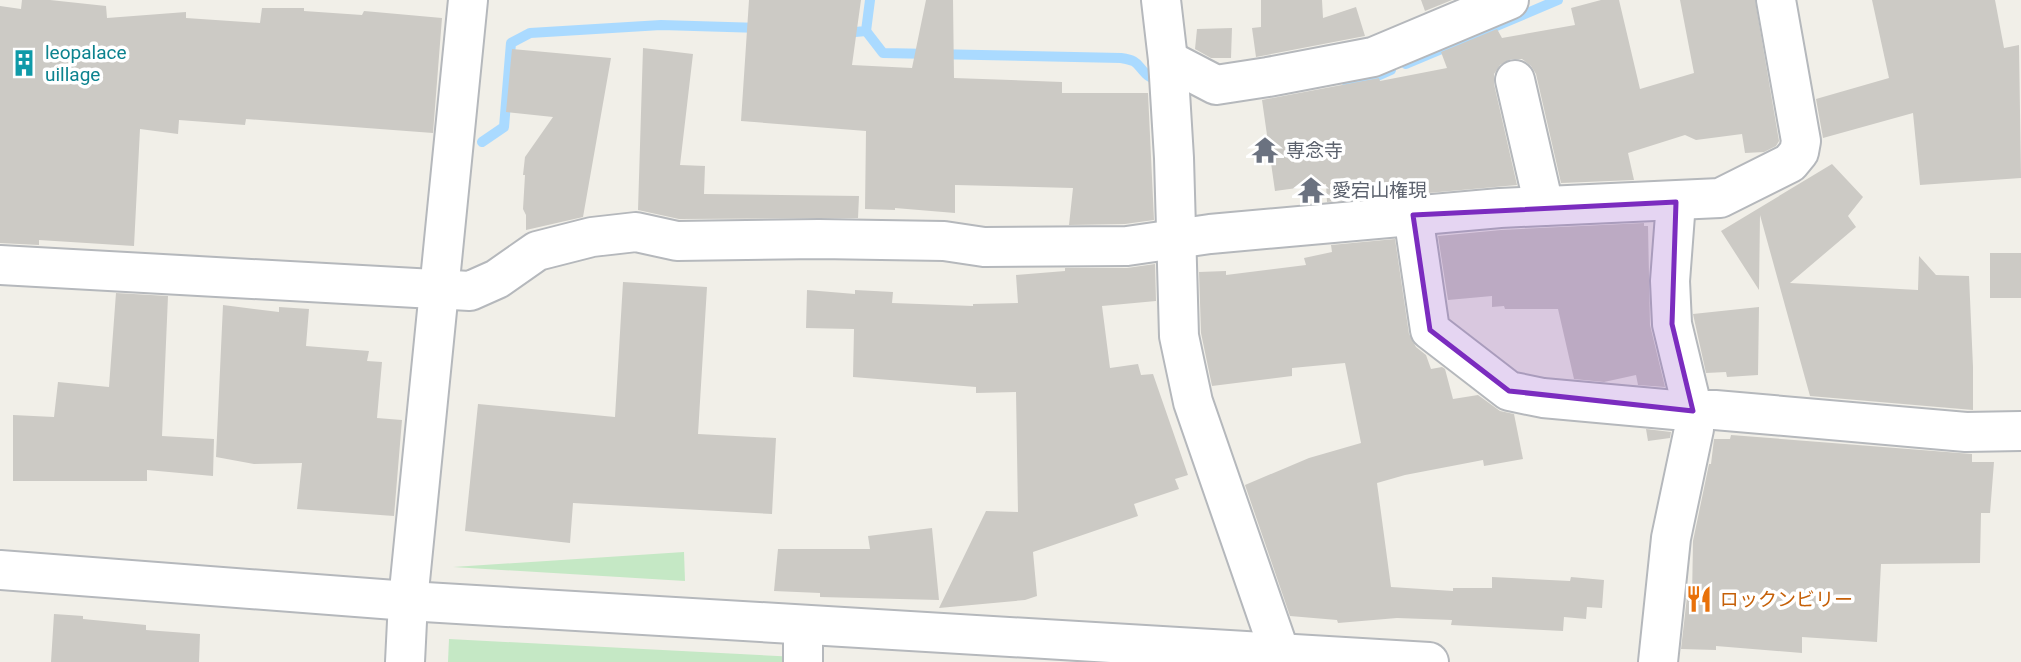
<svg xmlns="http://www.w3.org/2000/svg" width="2021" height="662" font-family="Roboto,'Noto Sans JP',sans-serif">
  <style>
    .green { fill: #c5e8c5 }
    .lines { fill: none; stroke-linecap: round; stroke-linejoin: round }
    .stream { stroke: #aadaff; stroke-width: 10 }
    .building { fill: #cccac5 }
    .minor-casing { stroke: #b5b8bc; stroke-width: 42 }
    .minor { stroke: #fff; stroke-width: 38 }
    .marked { fill: #7b2cbf; fill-opacity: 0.2; stroke: #7b2cbf; stroke-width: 5; stroke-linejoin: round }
    .labels { text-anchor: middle; stroke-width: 7; stroke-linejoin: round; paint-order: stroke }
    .culture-label { font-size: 19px; fill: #0d838f; stroke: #fff; text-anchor: start }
    .worship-label { font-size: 19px; fill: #5b616d; stroke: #fff; text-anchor: start }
    .food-label { font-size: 19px; fill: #c56008; stroke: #fff; text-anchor: start }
  </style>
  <rect width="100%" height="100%" fill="#f1efe8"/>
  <g class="green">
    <polygon points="684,552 685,581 453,567"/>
    <polygon points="449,639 798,657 798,662 448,662"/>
  </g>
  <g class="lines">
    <g class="stream">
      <path d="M866,31L883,53L1121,58C1139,61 1135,63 1146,74C1150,78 1158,81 1162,83"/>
      <polyline points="844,33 866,31 870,0"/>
      <polyline points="1406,64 1558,0"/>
      <polyline points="1346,81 1373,78 1391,70"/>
      <polyline points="482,142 504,127 511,43 530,33 661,25 761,28"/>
    </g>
  </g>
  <g class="building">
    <polygon points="22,0 50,0 106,6 107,18 186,12 186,18 260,23 262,8 304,8 304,11 362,15 364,11 442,18 433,133 246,119 245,125 179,120 178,134 140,129 134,246 39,240 39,245 0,243 0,6 21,9"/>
    <polygon points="749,0 861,0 852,65 912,68 926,0 953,0 954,78 1062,82 1062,93 1148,93 1154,220 1125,224 1069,225 1073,188 955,185 955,213 895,208 895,210 865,209 866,131 741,121"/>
    <polygon points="1261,0 1322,0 1323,18 1356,7 1365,36 1256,57 1252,28 1261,27"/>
    <polygon points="1421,0 1452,0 1425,11"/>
    <polygon points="1601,0 1619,0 1640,89 1694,73 1680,0 1755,0 1779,141 1776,146 1764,152 1745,153 1742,134 1696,140 1685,135 1628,153 1634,180 1561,183 1536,74 1531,66 1522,59 1511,59 1500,65 1494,74 1494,84 1517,185 1327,202 1326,184 1275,191 1262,100 1379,78 1380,81 1447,68 1441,52 1497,29 1502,38 1575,25 1571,8"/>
    <polygon points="1872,0 1995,0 2004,48 2019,45 2021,178 1920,185 1913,113 1823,138 1816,99 1889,78"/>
    <polygon points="1232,28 1231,58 1211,58 1195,49 1197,29"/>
    <polygon points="643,48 693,54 680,165 705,166 704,194 859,196 858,218 679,219 638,210"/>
    <polygon points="512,49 611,58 583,217 526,230 526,215 523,209 525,175 523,175 525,157 553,117 506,112"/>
    <polygon points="1832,164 1863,197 1848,216 1856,227 1790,283 1918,290 1919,256 1936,275 1969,276 1973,367 1973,410 1810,396 1760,215 1759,290 1721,231"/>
    <polygon points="1644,223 1644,226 1648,226 1650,325 1665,387 1638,385 1636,375 1604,382 1574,379 1558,309 1505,309 1504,306 1492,307 1492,296 1448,300 1438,236 1501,230"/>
    <polygon points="1395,239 1409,334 1416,347 1426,355 1431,369 1442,367 1445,369 1453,399 1478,395 1500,411 1514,414 1523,459 1484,466 1483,460 1405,475 1377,483 1391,587 1453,591 1453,588 1492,588 1492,577 1570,581 1571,577 1604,580 1602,608 1587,607 1586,619 1564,617 1563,631 1451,625 1452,620 1397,618 1338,623 1337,620 1290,616 1245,485 1309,458 1361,443 1345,363 1292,368 1292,376 1212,386 1201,333 1199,272 1226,271 1226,275 1306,265 1304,258 1332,252 1331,245"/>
    <rect x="1990" y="253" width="31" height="45"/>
    <polygon points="1155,264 1156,301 1102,306 1110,368 1138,364 1141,375 1153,374 1188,475 1175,479 1179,489 1134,504 1138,516 1033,552 1037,596 1025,600 939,608 986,511 1018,512 1016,392 976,393 976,387 853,377 854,329 806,328 807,290 855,294 855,290 893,292 892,303 973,306 973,304 1018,303 1016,275 1065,271 1065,268 1127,268"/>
    <polygon points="623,282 707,287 698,434 776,438 772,514 573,503 570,543 465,531 478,404 615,417"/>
    <polygon points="116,293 168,296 162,436 214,439 213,476 147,470 147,481 13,481 13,415 54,417 58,382 109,387"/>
    <polygon points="223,305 279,312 279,307 309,309 306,346 369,351 367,361 382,362 377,418 402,420 394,516 297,509 302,463 254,464 216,457"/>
    <polygon points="1759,307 1758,375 1727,377 1726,372 1706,373 1693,314"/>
    <polygon points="1646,429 1671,432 1670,438 1648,441"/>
    <polygon points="1731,435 1972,454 1972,462 1994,462 1990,513 1981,513 1980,563 1881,564 1877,642 1802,637 1802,653 1716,646 1716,650 1681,649 1687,597 1692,598 1693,541 1709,464 1711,464 1714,439 1730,439"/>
    <polygon points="932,528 939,600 820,597 820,593 774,591 778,549 870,549 868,536"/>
    <polygon points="54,614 83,616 83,619 146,625 146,630 200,634 199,662 51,662"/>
  </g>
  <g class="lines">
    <defs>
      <g id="minor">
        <polyline points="1161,0 1168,60 1174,158 1179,336 1193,402 1280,653"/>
        <polyline points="1168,60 1216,85 1268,77 1373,57 1509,0"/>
        <polyline points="1515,80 1544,206"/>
        <polyline points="1413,215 1430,330 1509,391 1543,398 1675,410 1715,410 1966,432 2021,431"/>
        <polyline points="0,265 470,291 497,279 537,251 592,237 636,232 677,241 819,239 944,241 984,247 1127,246 1210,234 1500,208 1720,198 1790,163 1799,152 1801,141 1776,0"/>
        <polyline points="0,570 408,601 1429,662"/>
        <polyline points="405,662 408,601 468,0"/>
        <polyline points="803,662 803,625"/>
        <polyline points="1658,662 1671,538 1694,429 1693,411 1672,324 1670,281 1676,202"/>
      </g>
    </defs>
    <use href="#minor" class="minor-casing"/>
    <use href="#minor" class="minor"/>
  </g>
  <path class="marked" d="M1676,202L1672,324L1693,411L1509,391L1430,330L1413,215Z"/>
  <defs>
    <symbol id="building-bare" viewBox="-9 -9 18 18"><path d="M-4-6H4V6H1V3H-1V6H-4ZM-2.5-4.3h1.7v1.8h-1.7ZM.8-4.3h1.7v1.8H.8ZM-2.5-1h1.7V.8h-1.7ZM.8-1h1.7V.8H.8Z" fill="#0f9aa8" stroke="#fff" stroke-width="2.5" paint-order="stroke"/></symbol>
    <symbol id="temple-bare" viewBox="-9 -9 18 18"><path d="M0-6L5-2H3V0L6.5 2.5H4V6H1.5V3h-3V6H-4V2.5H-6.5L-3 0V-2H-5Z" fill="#6b7280" stroke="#fff" stroke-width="2.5" paint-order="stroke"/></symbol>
    <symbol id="restaurant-bare" viewBox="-9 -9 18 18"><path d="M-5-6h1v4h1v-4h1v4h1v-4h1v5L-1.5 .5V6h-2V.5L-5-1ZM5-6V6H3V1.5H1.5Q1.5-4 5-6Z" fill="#e8710a" stroke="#fff" stroke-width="2.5" paint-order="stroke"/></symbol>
  </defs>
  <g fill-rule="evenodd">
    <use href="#building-bare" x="5" y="44" width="38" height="38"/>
    <use href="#temple-bare" x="1246" y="131" width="38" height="38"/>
    <use href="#temple-bare" x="1292" y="171" width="38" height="38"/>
    <use href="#restaurant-bare" x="1680" y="580" width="38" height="38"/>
  </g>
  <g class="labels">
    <g class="culture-label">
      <text x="45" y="59">leopalace<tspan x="45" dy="22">uillage</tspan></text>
    </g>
    <g class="worship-label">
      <text x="1286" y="157">専念寺</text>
      <text x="1332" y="197">愛宕山権現</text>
    </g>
    <g class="food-label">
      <text x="1720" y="606">ロックンビリー</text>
    </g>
  </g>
</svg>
